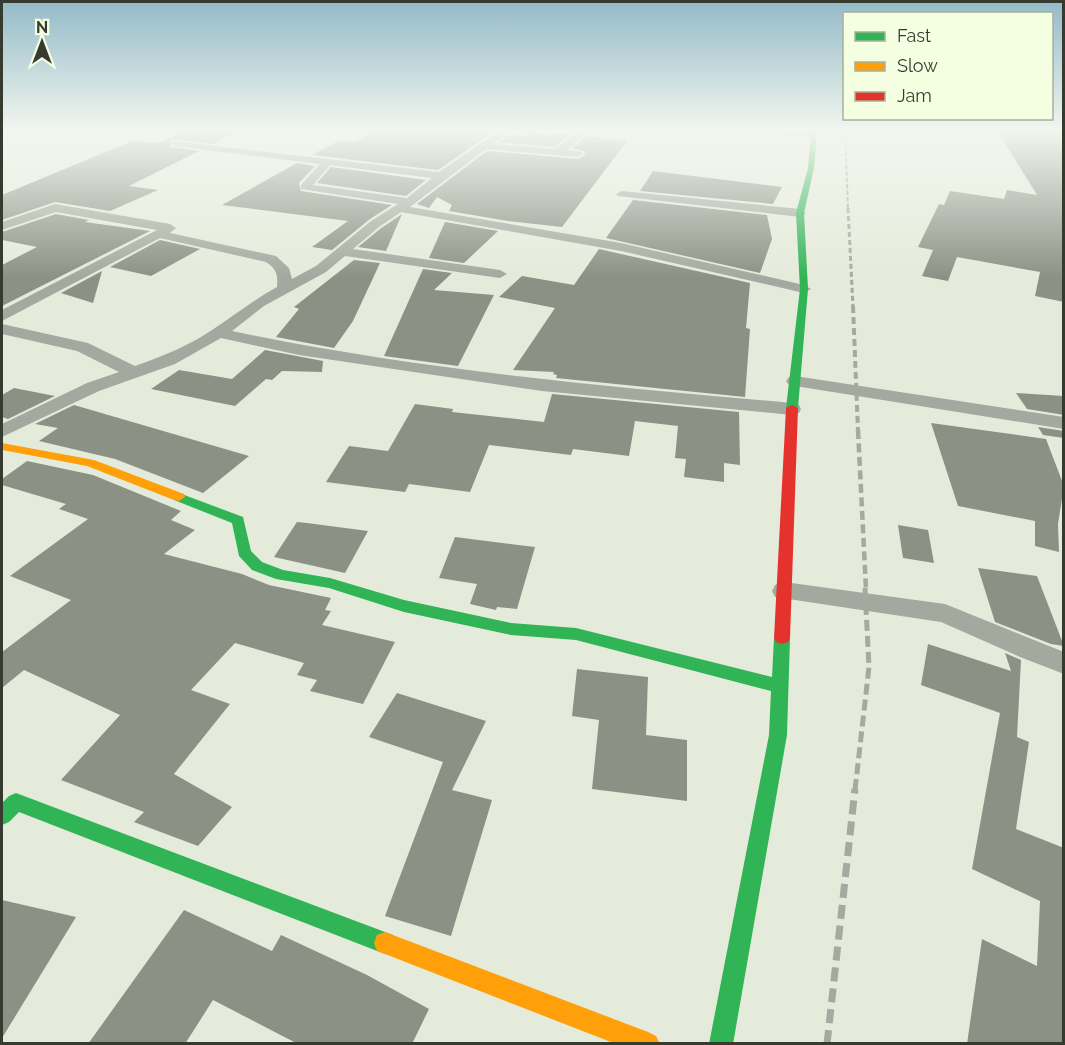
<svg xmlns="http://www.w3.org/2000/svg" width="1065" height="1045" font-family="Raleway,sans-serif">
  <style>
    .building { fill: #8c9185 }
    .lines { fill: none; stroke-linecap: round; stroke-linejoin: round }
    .street { fill: #a4a99f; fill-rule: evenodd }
    .fast { fill: #30b455; fill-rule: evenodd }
    .slow { fill: #ff9f0a; fill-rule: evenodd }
    .jam { fill: #e5322d; fill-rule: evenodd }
    .rail-far5 { stroke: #a4aa9f; stroke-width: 2; stroke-dasharray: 4.5 2; stroke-linecap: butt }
    .rail-far4 { stroke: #a4aa9f; stroke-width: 3; stroke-dasharray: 5 3; stroke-linecap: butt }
    .rail-far3 { stroke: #a4aa9f; stroke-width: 4; stroke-dasharray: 7 4; stroke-linecap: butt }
    .rail-far2 { stroke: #a4aa9f; stroke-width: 4.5; stroke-dasharray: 9 4.5; stroke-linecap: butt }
    .rail-far1 { stroke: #a4aa9f; stroke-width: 5; stroke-dasharray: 11 5; stroke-linecap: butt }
    .rail { stroke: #a4aa9f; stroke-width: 7; stroke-dasharray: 14 7; stroke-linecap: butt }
  </style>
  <rect width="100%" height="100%" fill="#e5ebdb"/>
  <g class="building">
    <polygon points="181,132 235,132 213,144 171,139 171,147 199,151 129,186 158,190 110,211 55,202 2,220 2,195 132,141 160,143"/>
    <polygon points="371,132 493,132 438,170 312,155 338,141 356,142"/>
    <polygon points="527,132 553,135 556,133 571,134 554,147 499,142 510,134 524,135"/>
    <polygon points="998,132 1064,132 1064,302 1035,296 1040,272 957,257 948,281 922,276 933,250 918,247 939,204 944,205 950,191 1004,199 1007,190 1037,195"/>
    <polygon points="587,136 627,141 562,227 508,221 449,211 452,205 437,197 429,208 417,204 487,151 578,159 585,155 584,151 572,148"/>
    <polygon points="297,163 315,166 299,183 301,191 392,205 370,219 332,250 312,247 348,221 222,205"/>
    <polygon points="331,167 426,180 406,196 317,183"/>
    <polygon points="653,171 782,187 773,204 640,191"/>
    <polygon points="633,200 767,215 772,239 760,273 606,238"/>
    <polygon points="56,214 89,220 85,222 150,231 2,306 2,265 37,247 2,240 2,232"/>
    <polygon points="402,214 386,251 358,247 380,229"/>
    <polygon points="445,222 498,231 464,263 429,258"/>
    <polygon points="160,240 200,249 151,276 110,267"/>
    <polygon points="599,249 750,283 746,328 750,329 745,397 556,378 557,375 553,374 554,372 513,370 555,308 499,297 522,276 574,285"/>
    <polygon points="354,260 380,263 353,321 334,348 276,337 299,309 294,307"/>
    <polygon points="423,269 452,273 434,290 494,295 458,366 384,356"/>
    <polygon points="102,271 93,303 61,293"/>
    <polygon points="265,350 323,361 322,372 282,371 272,380 266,379 235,406 151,389 179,370 232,379"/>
    <polygon points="14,388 55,396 8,419 2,417 2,395"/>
    <polygon points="1016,393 1064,396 1064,415 1027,409"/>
    <polygon points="552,394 739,412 740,465 724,463 724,482 684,477 686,459 675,458 678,426 635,421 629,456 573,449 571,455 489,445 470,492 409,484 405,492 326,482 349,446 388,451 415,404 453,409 452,412 544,422"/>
    <polygon points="74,405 249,456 203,493 115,459 39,441 58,428 35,424"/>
    <polygon points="931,423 1046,439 1064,486 1058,524 1059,552 1035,546 1035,521 958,506"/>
    <polygon points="1038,427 1064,431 1064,438 1043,435"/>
    <polygon points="27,461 93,475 181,511 171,520 195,530 164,554 242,574 269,585 331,598 325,610 331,611 322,625 395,642 363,704 310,691 317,680 297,675 304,663 235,643 191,690 230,704 174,774 232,807 198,846 134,822 144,812 61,780 120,715 24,670 2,688 2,652 71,600 10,576 88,519 59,509 66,504 2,485 2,479"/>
    <polygon points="297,522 307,523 368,531 345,573 274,557"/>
    <polygon points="898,525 928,530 934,563 903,558"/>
    <polygon points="455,537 535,547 517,609 497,607 496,610 470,604 477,584 439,578"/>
    <polygon points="978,568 1037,576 1064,646 1051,644 995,622"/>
    <polygon points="928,644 1011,671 1005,653 1021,660 1017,737 1029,742 1016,829 1064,848 1064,1044 967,1044 982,939 1037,966 1040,901 972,869 1000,713 921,685"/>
    <polygon points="577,669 648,677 646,735 687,740 687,801 592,789 599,720 572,716"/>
    <polygon points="397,693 486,721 452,790 492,800 451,936 385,916 443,762 369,737"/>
    <polygon points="2,900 76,917 2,1038"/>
    <polygon points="184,910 272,951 281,935 367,975 429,1009 412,1044 298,1044 213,1000 185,1044 88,1044"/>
  </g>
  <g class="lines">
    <g class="street">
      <path d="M498,132H509L493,144L555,149L578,132H588L567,150L582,152L583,154L578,157L486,149L410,207L621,243L804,285L811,289L804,293L621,251L401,212L379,227L353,249L500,270L507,274L500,278L345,256L326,272L264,306L232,331C417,370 604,386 792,403L799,405L801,409L799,413L792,415L542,391L299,355L221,338L175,364L99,391L2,437V424L87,383L119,372L77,351L2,334V324L88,343L135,366C163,356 191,345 215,328C236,314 255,299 277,287C278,276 277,269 266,262L160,238L2,321V310L157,230L56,212L2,230V222L55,204L170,224L176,228L170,233L276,256L289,268L292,279L316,266L371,221L398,204L301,189V185L320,164L175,146L172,145V141L439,172ZM330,165L432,178L407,198L313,185Z"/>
      <polygon points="773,132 808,132 818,135 813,138 778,135"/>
      <polygon points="622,191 800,209 806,213 800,217 618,196 616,194"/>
      <polygon points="795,376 1064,417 1064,429 789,385 786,381 789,377"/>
      <polygon points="784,582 945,604 1064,652 1064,674 1020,657 941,622 775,597 772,591 775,585"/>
    </g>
    <g class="fast">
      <polygon points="811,132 817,132 814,168 804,213 808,289 798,408 792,411 786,408 800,289 796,213 808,168"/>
      <polygon points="179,493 243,517 251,551 262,562 283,570 330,578 404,600 511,623 576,628 772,677 774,638 776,634 782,632 788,634 790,638 787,735 733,1044 709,1044 769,735 771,691 576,640 511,635 404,612 329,588 276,579 252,570 239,556 232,523 174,500 173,497"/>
      <polygon points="16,793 385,932 393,935 396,943 393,951 385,954 19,812 9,822 2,825 2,803 9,796"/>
    </g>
    <g class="slow">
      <polygon points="2,443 94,460 184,494 185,497 179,501 174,500 87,466 2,450"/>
      <polygon points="385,932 648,1032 656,1036 660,1044 616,1044 385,954 377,951 374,943 377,935"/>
    </g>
    <polygon class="jam" points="792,405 798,408 790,638 788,642 782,644 776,642 774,638 786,408"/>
    <polyline class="rail-far5" points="845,132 848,209"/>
    <polyline class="rail-far4" points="848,208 853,307"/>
    <polyline class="rail-far3" points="853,306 858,431"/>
    <polyline class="rail-far2" points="858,430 866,589"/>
    <polyline class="rail-far1" points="855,790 869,667 865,588"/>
    <polyline class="rail" points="827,1044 855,789"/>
  </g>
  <linearGradient id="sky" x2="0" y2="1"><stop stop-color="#93bac8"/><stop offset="0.47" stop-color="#f3f6ef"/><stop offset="1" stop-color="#f3f6ef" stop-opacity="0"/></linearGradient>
  <rect width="1065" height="278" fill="url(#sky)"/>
  <rect width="1065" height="1045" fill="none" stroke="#363a2f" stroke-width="6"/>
  <rect x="843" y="12" width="210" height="108" fill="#f4ffe2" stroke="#a8b09a" stroke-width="1.5"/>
  <rect x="855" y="32" width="30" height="9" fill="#30b455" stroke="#a8b09a" stroke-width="1.5"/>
  <text x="897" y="42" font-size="18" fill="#363a2f">Fast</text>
  <rect x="855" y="62" width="30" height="9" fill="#ff9f0a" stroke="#a8b09a" stroke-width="1.5"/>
  <text x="897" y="72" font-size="18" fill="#363a2f">Slow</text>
  <rect x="855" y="92" width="30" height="9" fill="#e5322d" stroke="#a8b09a" stroke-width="1.5"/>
  <text x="897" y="102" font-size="18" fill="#363a2f">Jam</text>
  <g transform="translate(42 42)" stroke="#f4ffe2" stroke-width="4.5" paint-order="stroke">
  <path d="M0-4.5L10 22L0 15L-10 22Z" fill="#363a2f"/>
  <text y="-9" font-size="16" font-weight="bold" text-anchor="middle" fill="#363a2f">N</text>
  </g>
</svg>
